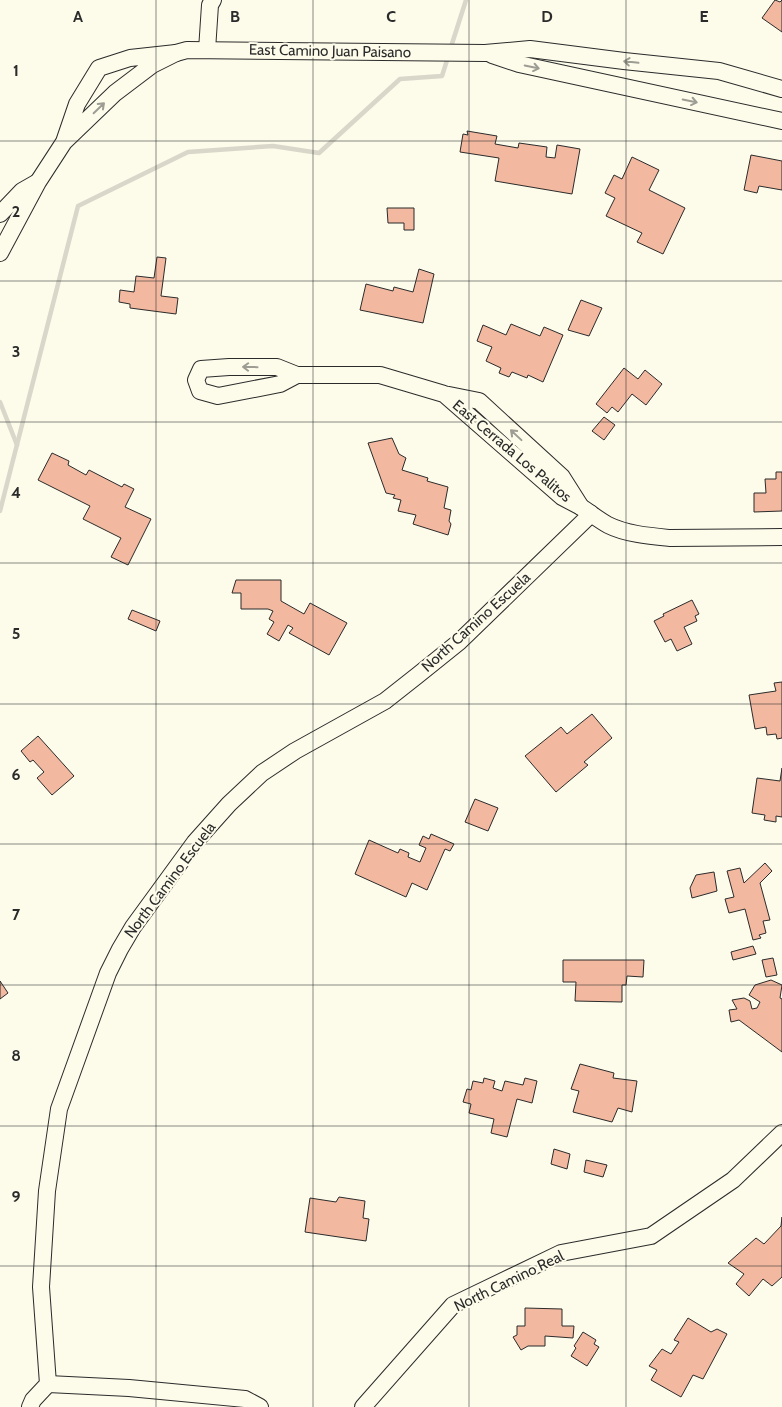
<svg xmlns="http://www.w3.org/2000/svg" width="782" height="1407" font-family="Cabin,sans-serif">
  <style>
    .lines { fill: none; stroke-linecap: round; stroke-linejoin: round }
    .stream { stroke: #d8d7c9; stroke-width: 4.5 }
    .building { fill: #f2b8a0; stroke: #2b2b2b }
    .minor-casing { stroke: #2b2b2b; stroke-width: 18 }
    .minor { stroke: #fdfbea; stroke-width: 16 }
    .oneway { stroke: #9e9d94 }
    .grid { fill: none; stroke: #2b2b2b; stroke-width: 1; stroke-opacity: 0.55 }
    .labels { text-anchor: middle; stroke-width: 4; stroke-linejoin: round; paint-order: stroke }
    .street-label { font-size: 15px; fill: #2b2b2b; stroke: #fdfbea }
    .grid-label { font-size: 16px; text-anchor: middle; font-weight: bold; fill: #2b2b2b; stroke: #fdfbea; stroke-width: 4; stroke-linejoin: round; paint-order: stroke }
  </style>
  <rect width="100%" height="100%" fill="#fdfbea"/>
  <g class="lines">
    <g class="stream">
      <polyline points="450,50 466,0"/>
      <polyline points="0,402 17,445"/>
      <polyline points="0,511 78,206 188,152 273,146 319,153 400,79 442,76 448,57"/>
    </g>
  </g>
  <g class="building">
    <polygon points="775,0 780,2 782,0 782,32 762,18"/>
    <polygon points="467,131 497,136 495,144 518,148 519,143 547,147 546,157 555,158 557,145 580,149 572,194 495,181 499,158 460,152 463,134 468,135"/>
    <polygon points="751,155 782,161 782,190 759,186 757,193 744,190"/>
    <polygon points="632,157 659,170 649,190 685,208 663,254 637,242 642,233 606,216 615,198 605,193 614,175 622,179"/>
    <polygon points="387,208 414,208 414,230 404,230 404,223 388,223"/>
    <polygon points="157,257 166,258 161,296 178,298 176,314 130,308 130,304 119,302 120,290 134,292 136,276 154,278"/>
    <polygon points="419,269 434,274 423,323 360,310 366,284 393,291 394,287 413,292"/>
    <polygon points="581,300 602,308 589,336 568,330"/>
    <polygon points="511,324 540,336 544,327 563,335 543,382 528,375 527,378 512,372 509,377 499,373 501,368 486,361 492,347 477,341 483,325 506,335"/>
    <polygon points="624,368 638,379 645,370 662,384 646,405 632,394 618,412 612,407 607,413 596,404"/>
    <polygon points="604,417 615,425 604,440 592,431"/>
    <polygon points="392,438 399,454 406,458 402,470 428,478 427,481 448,487 444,508 451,510 449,521 451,524 448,535 413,524 416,515 398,511 401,500 393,498 395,495 386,493 368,443"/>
    <polygon points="52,453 69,461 68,465 86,475 89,470 122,487 124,484 134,489 125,507 151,519 128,565 111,557 121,538 83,519 90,506 38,480"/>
    <polygon points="776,472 782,472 782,511 754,512 754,493 766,493 765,479 776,479"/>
    <polygon points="236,580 281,580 281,601 304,614 310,603 347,623 329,655 289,633 293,628 288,625 279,641 267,634 274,622 269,619 273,611 268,609 241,609 241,593 232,593"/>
    <polygon points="692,600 699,614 695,616 697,621 684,627 692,644 677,651 671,639 665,642 654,621 664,616 663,614"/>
    <polygon points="132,610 160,621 156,631 128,619"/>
    <polygon points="782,682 782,738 777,739 776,734 767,735 766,727 755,729 749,695 776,691 774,683"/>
    <polygon points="592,714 612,738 584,762 588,765 556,792 525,756 561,727 567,734"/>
    <polygon points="38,736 74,776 52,795 37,778 44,772 33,760 30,762 21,751"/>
    <polygon points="782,768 782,817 776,816 776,822 764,820 765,815 752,813 757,778 780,781"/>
    <polygon points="475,799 498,808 488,831 465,822"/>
    <polygon points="431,834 454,844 450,851 445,849 427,890 412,883 406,897 355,874 369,840 398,853 400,849 409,853 408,857 420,862 426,848 419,845 423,836 429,839"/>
    <polygon points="765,863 772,871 760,883 770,920 763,921 766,933 759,935 761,938 753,940 745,909 729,913 725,899 734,897 727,871 740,868 744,883"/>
    <polygon points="714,872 717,891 692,898 690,888 696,875"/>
    <polygon points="753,946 756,954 733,960 731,952"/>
    <polygon points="773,958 777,975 766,977 762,960"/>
    <polygon points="563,960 644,960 643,977 627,976 626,985 622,985 622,1002 575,1001 576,982 563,982"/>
    <polygon points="771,980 782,985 780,998 782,999 782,1052 739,1020 731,1022 729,1010 737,1009 732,1000 744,998 750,1001 752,1009 757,1008 760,1002 749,995 755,985"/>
    <polygon points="0,981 8,993 0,999"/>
    <polygon points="580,1064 614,1073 613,1078 637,1081 632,1112 618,1108 612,1122 573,1112 579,1091 571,1089"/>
    <polygon points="484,1078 495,1081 493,1088 502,1091 505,1081 523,1085 525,1078 537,1081 532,1103 517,1099 507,1137 491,1133 494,1119 469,1113 471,1104 463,1102 467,1089 471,1090 473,1081 483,1083"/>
    <polygon points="554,1149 570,1154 567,1169 551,1164"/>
    <polygon points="586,1160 607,1165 603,1177 584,1172"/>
    <polygon points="339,1197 365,1201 363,1218 369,1219 366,1241 305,1232 310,1198 336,1202"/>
    <polygon points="782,1217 782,1277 772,1286 763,1279 749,1296 736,1284 744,1274 728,1263 756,1238 764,1244 781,1226"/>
    <polygon points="525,1308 562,1309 562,1326 574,1326 573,1338 545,1336 545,1346 528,1346 521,1350 513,1337 517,1335 517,1326 525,1326"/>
    <polygon points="688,1318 711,1332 717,1329 727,1334 703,1379 693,1375 681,1397 651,1380 657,1370 649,1366 662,1349 671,1354 679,1342 674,1340"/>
    <polygon points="583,1332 596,1340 594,1344 599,1347 587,1366 571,1356 576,1348 574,1346"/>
  </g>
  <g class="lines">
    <defs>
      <g id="minor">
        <polyline points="207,50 210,5 213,0"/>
        <polyline points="176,53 187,50 485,53 530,49 624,61 719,71 782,89"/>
        <polyline points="492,55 519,64 782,121"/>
        <polyline points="0,214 22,191 36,183"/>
        <polyline points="0,253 38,182 64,142 115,93 152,65 176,53 130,58 99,68 77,104 64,142"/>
        <polyline points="297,375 280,384 218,396 200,391 196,380 201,369 229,367 277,367 297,375 380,375 444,394 479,401 562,477 581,507 562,497 444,394"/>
        <path d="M581,507C590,513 599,520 608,525C626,534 649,536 670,538L782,537"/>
        <polyline points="48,1384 129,1388 245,1399 260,1407"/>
        <polyline points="30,1407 33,1400 48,1384 41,1287 47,1191 59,1109 108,973 120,949 133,927 195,842 229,804 262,773 295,751 385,701 418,675 459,642 586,519 590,513"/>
        <polyline points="363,1407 453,1305 561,1253 651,1236 733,1180 782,1133"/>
      </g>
    </defs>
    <use href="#minor" class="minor-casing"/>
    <use href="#minor" class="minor"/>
  </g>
  <defs><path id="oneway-shaft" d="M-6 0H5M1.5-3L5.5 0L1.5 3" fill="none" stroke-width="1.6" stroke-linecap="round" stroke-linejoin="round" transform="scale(1.25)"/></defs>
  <g class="oneway">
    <use href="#oneway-shaft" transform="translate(631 62) rotate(-174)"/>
    <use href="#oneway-shaft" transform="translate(532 67) rotate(12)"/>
    <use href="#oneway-shaft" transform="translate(690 101) rotate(12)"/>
    <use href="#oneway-shaft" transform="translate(99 108) rotate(-44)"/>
    <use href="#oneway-shaft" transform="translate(250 367) rotate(-179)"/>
    <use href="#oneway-shaft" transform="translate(516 435) rotate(-137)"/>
  </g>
  <path class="grid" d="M156,0V1407M313,0V1407M469,0V1407M626,0V1407M0,141H782M0,281H782M0,422H782M0,563H782M0,704H782M0,844H782M0,985H782M0,1126H782M0,1266H782"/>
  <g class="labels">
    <g class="street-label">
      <text transform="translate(330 51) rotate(1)" y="5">East Camino Juan Paisano</text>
      <text transform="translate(512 451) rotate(40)" y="5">East Cerrada Los Palitos</text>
      <text transform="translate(476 622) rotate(-42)" y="5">North Camino Escuela</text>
      <text transform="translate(170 880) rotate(-53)" y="5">North Camino Escuela</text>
      <text transform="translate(509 1281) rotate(-26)" y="5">North Camino Real</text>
    </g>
  </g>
  <g class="grid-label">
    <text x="78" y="22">A</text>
    <text x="235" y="22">B</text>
    <text x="391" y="22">C</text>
    <text x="547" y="22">D</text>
    <text x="704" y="22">E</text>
    <text x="16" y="76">1</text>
    <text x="16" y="217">2</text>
    <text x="16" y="357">3</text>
    <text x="16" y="498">4</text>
    <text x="16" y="639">5</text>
    <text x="16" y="780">6</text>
    <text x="16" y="920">7</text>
    <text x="16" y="1061">8</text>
    <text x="16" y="1202">9</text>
  </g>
</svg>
